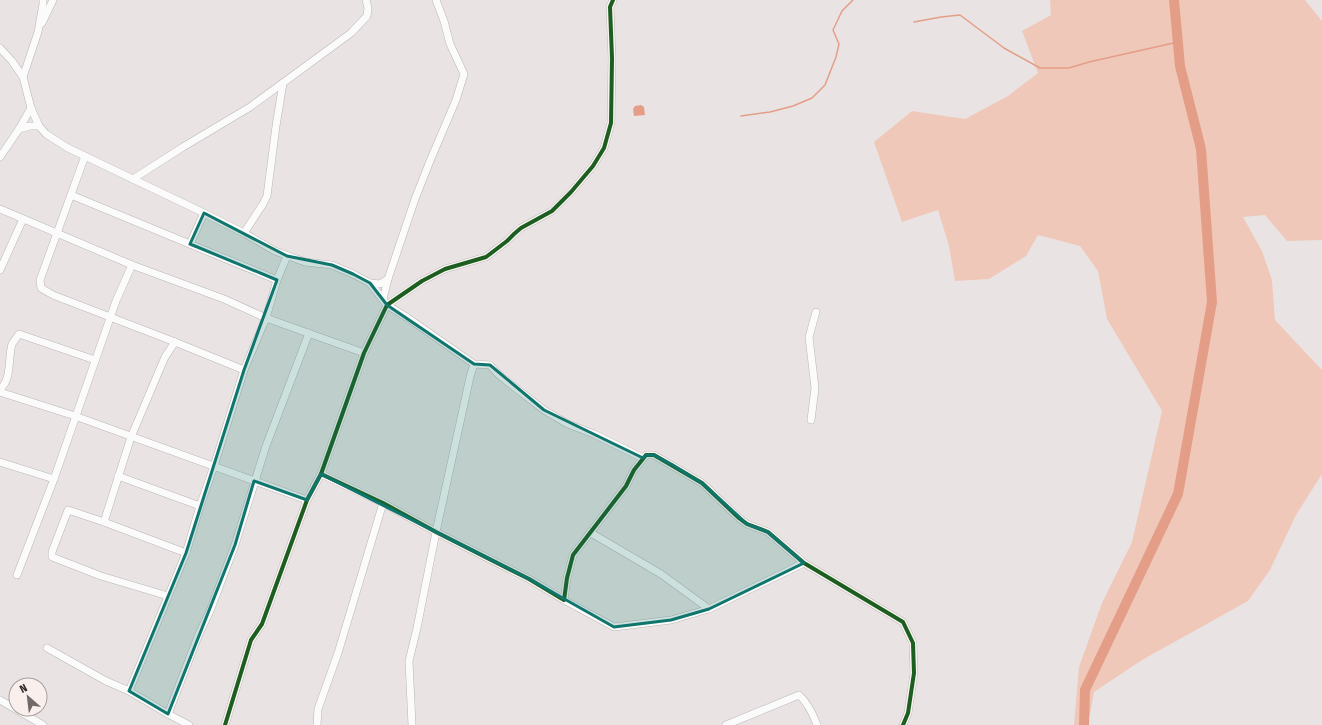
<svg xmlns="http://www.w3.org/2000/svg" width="1322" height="725" font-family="'Fira Sans Condensed',sans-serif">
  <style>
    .green { fill: #f0c8ba }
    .water { fill: #e49e87 }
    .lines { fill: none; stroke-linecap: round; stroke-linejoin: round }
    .stream { stroke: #e49e87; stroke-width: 1.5 }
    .river { stroke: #e49e87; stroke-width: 10 }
    .minor-casing { stroke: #bab6b5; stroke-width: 8 }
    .minor { stroke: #fcfbfb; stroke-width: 7 }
    .cycleway-casing { stroke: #f9f0ed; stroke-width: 6 }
    .cycleway { stroke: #1b5e20; stroke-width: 4 }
    .marked { fill: #0f766e; fill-opacity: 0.2; stroke: #0f766e; stroke-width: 3; stroke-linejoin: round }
  </style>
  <rect width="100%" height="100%" fill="#e9e4e3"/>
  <polygon class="green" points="1050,0 1305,0 1322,21 1322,240 1287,241 1265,215 1243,217 1262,251 1272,280 1275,320 1322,370 1322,474 1296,515 1270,570 1248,601 1142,660 1094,692 1088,725 1074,725 1079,667 1102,603 1132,542 1162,411 1107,319 1098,271 1080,246 1038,235 1026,256 989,279 955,281 949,246 938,210 902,222 874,142 912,111 965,119 1008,96 1038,73 1022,31 1051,15"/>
  <polygon class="water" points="641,105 644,107 645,115 634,116 633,109 635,106"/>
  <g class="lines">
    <g class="stream">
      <polyline points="914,22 941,17 960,15 1004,48 1040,68 1069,68 1089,62 1178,42"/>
      <polyline points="741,116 770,112 793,106 812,98 825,85 836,57 839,44 833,30 842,11 853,0"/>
    </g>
    <polyline class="river" points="1084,725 1085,690 1178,494 1212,302 1201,149 1180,66 1174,0"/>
    <defs>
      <g id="minor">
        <polyline points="43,0 43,4 38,32 23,77 31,108 39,126 46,134 68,148 204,213 244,233 275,251 305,262 332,265 353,274 370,283 387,305 408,318 474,364 490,365 499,375 544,410 568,424 594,434 643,458"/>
        <polyline points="42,23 53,0"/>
        <polyline points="0,48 12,61 23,77"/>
        <polyline points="19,129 30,126 39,126"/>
        <polyline points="85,156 40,280 41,288 53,295 175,342 244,370"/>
        <polyline points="0,157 19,129 31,108"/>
        <polyline points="133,179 183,147 250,107 351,33 367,16 368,8 366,0"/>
        <polyline points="71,195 277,280"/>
        <polyline points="0,209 132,265 224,299 266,318 364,353"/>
        <polyline points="244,233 263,204 267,196 276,126 283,83"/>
        <polyline points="190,244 204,213"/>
        <polyline points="0,270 23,219"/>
        <polyline points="370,283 380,284 388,279 415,199 430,161 456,100 464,74 450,44 444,21 436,0"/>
        <polyline points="383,299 388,279"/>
        <path d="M0,389C12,380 8,357 12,344C14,341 17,337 19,334L95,360"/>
        <polyline points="0,392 75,416 307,500"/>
        <polyline points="811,420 815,388 809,337 816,312"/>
        <polyline points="0,462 54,479"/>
        <polyline points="321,474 383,503 436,532 529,579 564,600 567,578 573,555 626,486 634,470 646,455 654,455 702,483 739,518 747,524 768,532 804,563 903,622 913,643 914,673 908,713 903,725"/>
        <polyline points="118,476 200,506"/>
        <polyline points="104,522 131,437 165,357 175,342"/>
        <polyline points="591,533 661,574 709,609"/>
        <polyline points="17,575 54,479 116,301 132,265"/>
        <polyline points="168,596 101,576 52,557 52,552 68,510 104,522 186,553"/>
        <polyline points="564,600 614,627 671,620 709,609 804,563"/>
        <polyline points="47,648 106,681 129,691 168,714 189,725"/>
        <polyline points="129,691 186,553 200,506 214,466 244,370 266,318 277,280 287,256"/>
        <polyline points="0,700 43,725"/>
        <polyline points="168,714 199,634 210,611 235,545 266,446 309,333"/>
        <polyline points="225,725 251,640 262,624 307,500 321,474 364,353 387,305 422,281 445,269 486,257 507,241 514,234 521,228 552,211 571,192 593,166 604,148 611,123 612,58 610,7 613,0"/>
        <polyline points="317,725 318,709 338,653 383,503"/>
        <polyline points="412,725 409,661 417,628 436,532 470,377 474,364"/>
        <path d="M726,725L799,695C808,703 813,714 817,725"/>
      </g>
    </defs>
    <use href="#minor" class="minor-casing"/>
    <use href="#minor" class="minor"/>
    <defs>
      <g id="cycleway">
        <polyline points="321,474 383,503 436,532 529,579 564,600 567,578 573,555 626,486 634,470 646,455 654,455 702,483 739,518 747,524 768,532 804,563 903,622 913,643 914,673 908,713 903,725"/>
        <polyline points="225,725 251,640 262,624 307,500 321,474 364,353 387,305 422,281 445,269 486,257 507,241 514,234 521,228 552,211 571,192 593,166 604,148 611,123 612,58 610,7 613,0"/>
      </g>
    </defs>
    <use href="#cycleway" class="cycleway-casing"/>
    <use href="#cycleway" class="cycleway"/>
  </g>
  <path class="marked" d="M204,213L287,256L332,265L353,274L370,283L387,305L474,364L490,365L544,410L643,458L646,455H654L671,464L702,483L747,524L768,532L804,563L709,609L671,620L614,627L529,579L321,474L307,500L254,481L235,545L168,714L129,691L186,553L244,370L277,280L190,244Z"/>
  <g transform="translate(28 697) rotate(332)"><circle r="19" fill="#f9f0ed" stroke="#a7a09e"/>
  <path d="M0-3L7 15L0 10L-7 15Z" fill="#6f6a69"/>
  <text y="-6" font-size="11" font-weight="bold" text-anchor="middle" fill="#2d2928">N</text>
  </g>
</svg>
